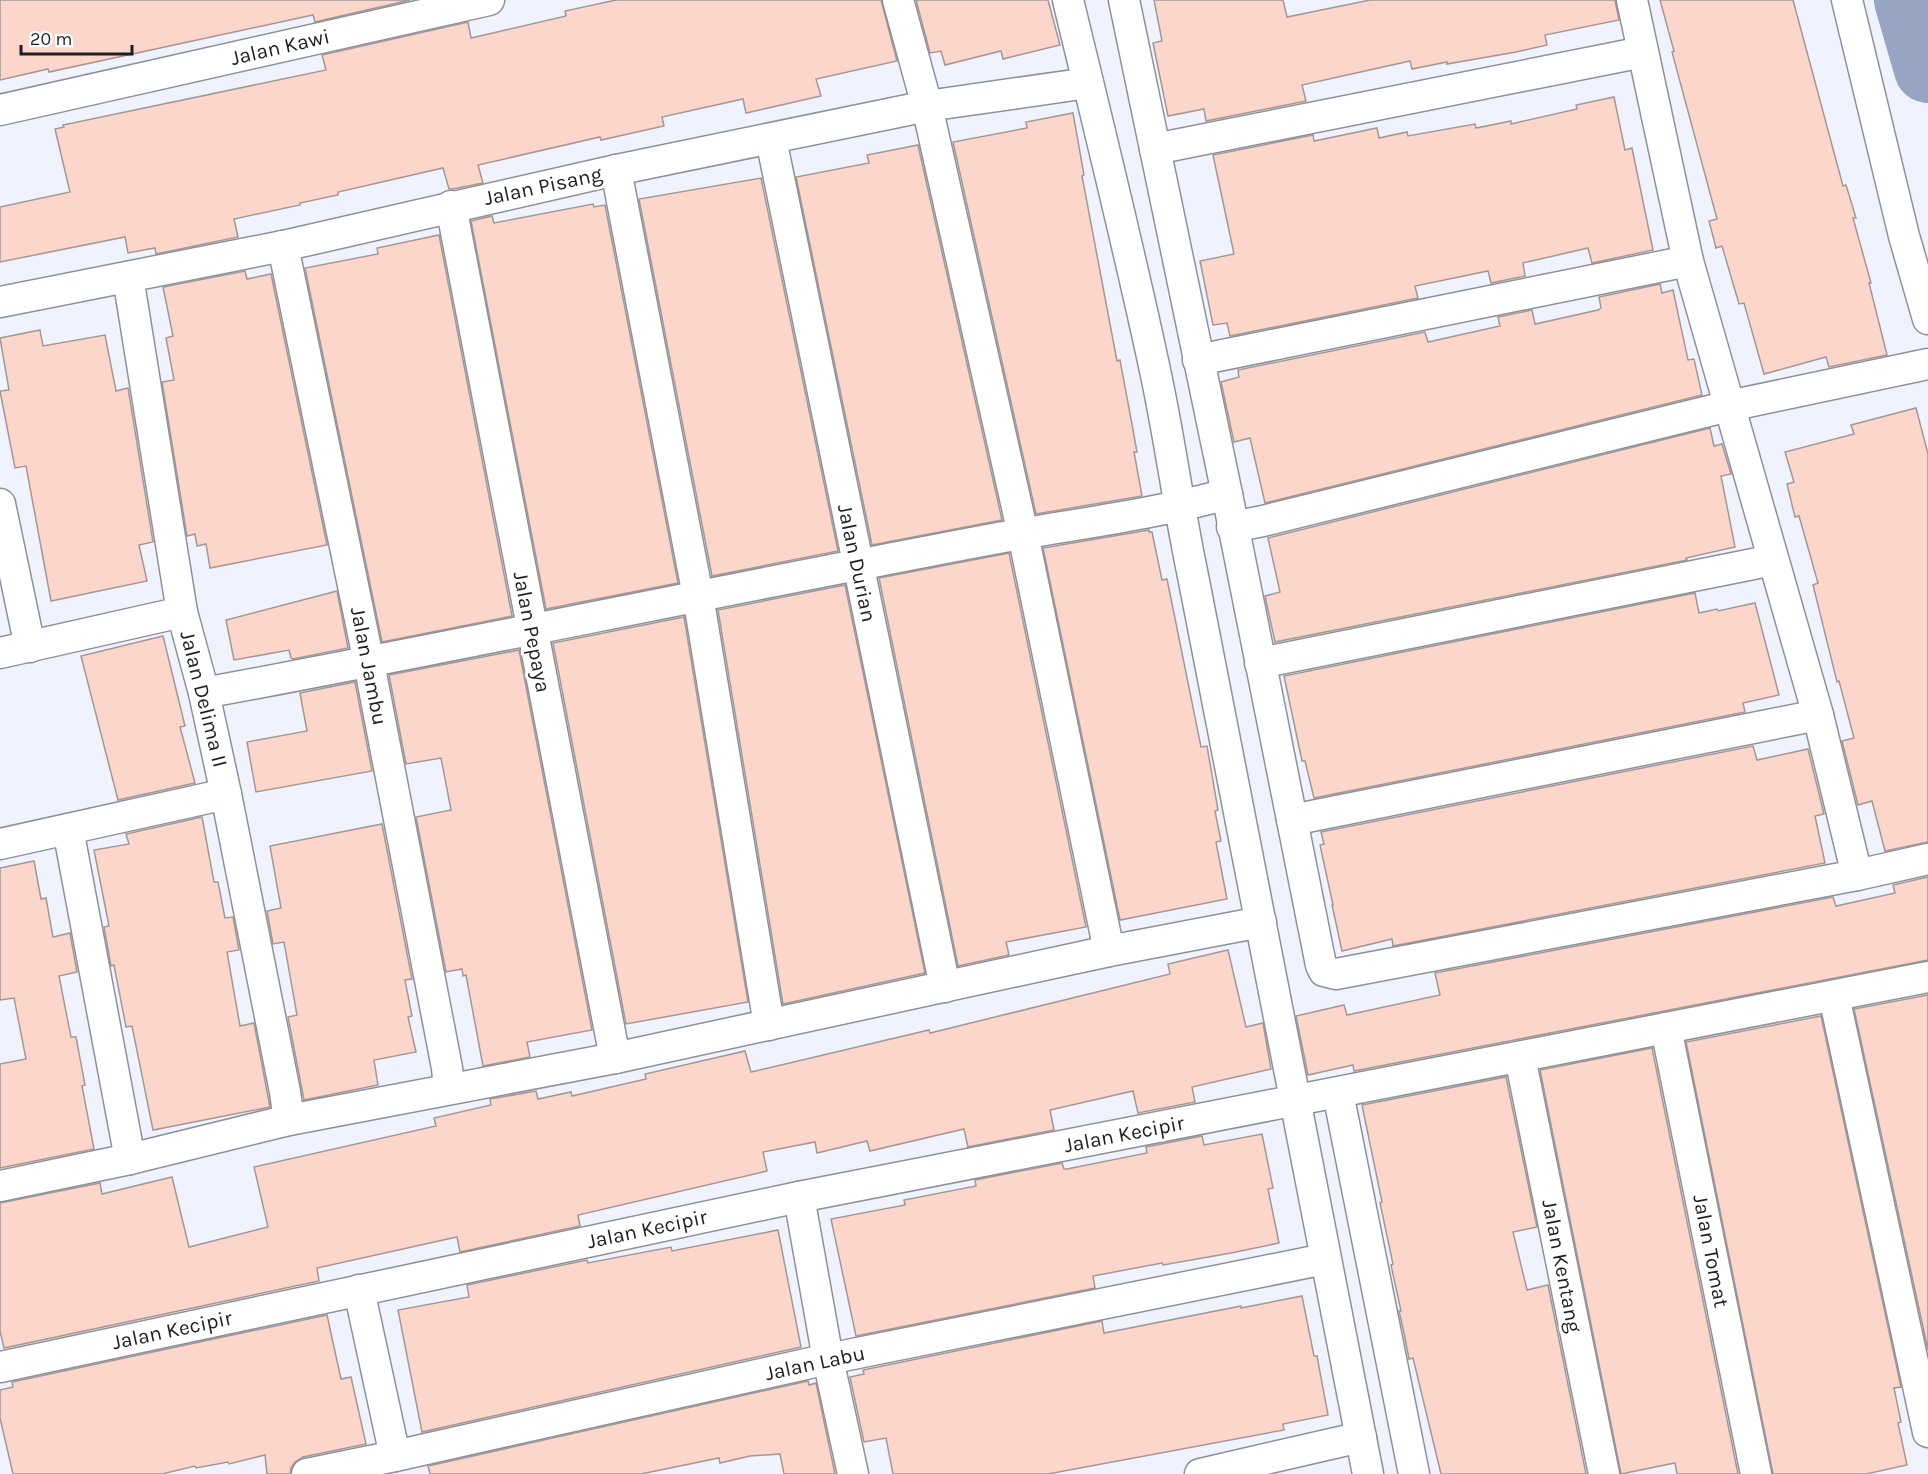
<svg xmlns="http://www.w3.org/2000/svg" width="1928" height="1474" font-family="Karla,sans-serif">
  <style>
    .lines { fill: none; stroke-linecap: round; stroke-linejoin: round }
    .river { stroke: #97a5c3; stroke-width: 68 }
    .building { fill: #fcd5cb; stroke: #a49895; stroke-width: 1.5 }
    .minor-casing { stroke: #8e919a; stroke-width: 33 }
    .minor { stroke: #fff; stroke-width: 30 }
    .labels { text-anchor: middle; stroke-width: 6; stroke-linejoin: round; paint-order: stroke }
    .street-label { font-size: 21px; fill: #1e1f22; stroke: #fff }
  </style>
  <rect width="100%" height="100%" fill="#f0f3fe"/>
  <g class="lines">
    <polyline class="river" points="1908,0 1928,69"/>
  </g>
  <g class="building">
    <polygon points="0,0 410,0 315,22 313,15 49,72 48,69 0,80"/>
    <polygon points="616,0 881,0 897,61 816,79 821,96 746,113 743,99 662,117 664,126 601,140 600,137 478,165 483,183 453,189 449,189 443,168 338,192 338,195 300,203 300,205 234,219 238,237 156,254 155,248 128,253 125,237 0,262 0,207 70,192 55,129 64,127 63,125 326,70 322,55 468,22 471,38 566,16 565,11"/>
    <polygon points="916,0 1048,0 1060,45 1003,59 1001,51 945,65 941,51 930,53"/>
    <polygon points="1154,0 1283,0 1287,17 1370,0 1615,0 1619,20 1545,35 1547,45 1516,52 1447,64 1447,62 1412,69 1410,61 1302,85 1306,101 1206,121 1204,109 1168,116 1153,43 1162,41"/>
    <polygon points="1660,0 1793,0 1843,186 1846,185 1856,218 1853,218 1871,283 1869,283 1887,355 1829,367 1826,357 1764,374 1744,303 1739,304 1722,246 1716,248 1709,221 1717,219 1672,52 1674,51"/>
    <polygon points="1614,97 1625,150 1632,148 1653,250 1592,263 1588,248 1523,263 1525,276 1491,283 1488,271 1415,286 1418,298 1230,336 1227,323 1213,325 1200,261 1234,254 1213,155 1313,135 1314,141 1377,128 1379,138 1407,132 1408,136 1475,124 1476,128 1511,121 1511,124 1577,109 1576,105"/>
    <polygon points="1073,113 1084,175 1082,176 1117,361 1120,360 1131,419 1137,452 1134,452 1142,496 1036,514 953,142 1027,128 1026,122"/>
    <polygon points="918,145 1002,520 872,545 796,177 869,163 867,155"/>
    <polygon points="761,178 838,551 712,576 639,199"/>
    <polygon points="593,204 594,207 605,205 678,583 546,609 471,221 492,216 494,223"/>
    <polygon points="439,235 512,616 382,642 305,268 378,254 377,248"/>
    <polygon points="245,271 247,279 271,274 327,545 210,568 206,544 197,546 195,534 187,536 162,382 174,380 166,338 173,336 163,287"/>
    <polygon points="1660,284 1662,293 1673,290 1688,360 1694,359 1702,395 1265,503 1250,438 1234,442 1221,382 1239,377 1238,370 1425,332 1428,342 1500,326 1498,317 1532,310 1535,324 1598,310 1601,308 1599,297"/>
    <polygon points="40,330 43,346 105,335 116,391 128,388 153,542 139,545 147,581 51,601 26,466 15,468 0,391 9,390 0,338"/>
    <polygon points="1916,408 1928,454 1928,842 1885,851 1872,801 1858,805 1842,741 1854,738 1839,681 1837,682 1813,585 1818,583 1799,516 1795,517 1787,484 1794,482 1785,452 1854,434 1851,425"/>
    <polygon points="1710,428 1714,446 1722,444 1731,474 1721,476 1735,547 1686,558 1687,560 1275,642 1265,596 1280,592 1268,538"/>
    <polygon points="1149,530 1149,532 1152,532 1162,580 1167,579 1201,747 1207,746 1218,810 1215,811 1221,841 1216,842 1227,899 1120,920 1043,548"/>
    <polygon points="1009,553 1086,927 1006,942 1009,955 958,966 879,578"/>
    <polygon points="845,585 925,973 783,1004 718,610"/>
    <polygon points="337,591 348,648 293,659 291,658 289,650 234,660 226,620"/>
    <polygon points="1695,593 1699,613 1717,609 1718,611 1755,603 1779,695 1743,703 1745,712 1314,798 1305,761 1302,761 1284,676"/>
    <polygon points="684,617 748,1002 626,1024 553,643"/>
    <polygon points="163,636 185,726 180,727 195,783 118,800 81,656"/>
    <polygon points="519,650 592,1030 527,1042 530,1057 483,1066 466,975 463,976 462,969 446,972 416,817 451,810 441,758 406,764 389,675"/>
    <polygon points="355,682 372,771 256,792 247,742 307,731 300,693"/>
    <polygon points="1753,746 1757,760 1808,749 1824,814 1815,816 1825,863 1393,946 1392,939 1342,951 1332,905 1333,905 1320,845 1324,844 1321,832"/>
    <polygon points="202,817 214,882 218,882 225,918 233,917 239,950 227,952 240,1026 254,1023 270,1107 153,1130 132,1026 126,1027 114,965 111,966 104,927 109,926 94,850 129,844 126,834"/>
    <polygon points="382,824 412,979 405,980 412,1016 408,1017 416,1052 374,1060 378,1085 304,1100 288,1017 297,1015 284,942 273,944 267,911 281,908 270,846"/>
    <polygon points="34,861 41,899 46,898 53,937 70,933 77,972 59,976 71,1037 76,1037 85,1085 82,1086 94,1149 0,1168 0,1064 26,1059 14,998 0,1000 0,868"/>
    <polygon points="1928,877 1928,960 1354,1071 1353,1065 1308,1075 1296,1016 1344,1005 1347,1015 1440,995 1435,973 1833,897 1836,906 1895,893 1893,885"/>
    <polygon points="1228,950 1246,1027 1263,1023 1271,1069 1192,1087 1195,1102 1138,1113 1133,1091 1050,1110 1054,1130 968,1147 964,1129 870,1151 867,1141 817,1153 815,1142 763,1152 767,1171 578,1215 580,1226 460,1252 457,1237 317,1268 319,1281 4,1348 0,1331 0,1203 100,1183 102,1194 172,1177 189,1247 268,1227 254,1167 436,1126 434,1118 491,1105 490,1099 536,1091 538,1099 571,1092 572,1096 646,1079 645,1074 745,1051 751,1072 929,1030 930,1033 1170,974 1168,964"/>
    <polygon points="1928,995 1928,1350 1854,1009"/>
    <polygon points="1821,1016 1901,1387 1894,1388 1901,1422 1898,1423 1907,1465 1866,1474 1773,1474 1686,1042"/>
    <polygon points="1652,1048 1738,1474 1677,1474 1675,1463 1621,1474 1540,1070"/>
    <polygon points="1506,1077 1537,1227 1513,1232 1527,1290 1548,1285 1586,1474 1441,1474 1413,1358 1409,1359 1404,1333 1399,1311 1401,1311 1391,1265 1393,1264 1380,1203 1382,1202 1362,1105"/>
    <polygon points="1262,1134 1273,1188 1268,1189 1279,1243 1231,1253 1163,1265 1162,1263 1093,1276 1095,1288 856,1336 831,1219 905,1205 904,1200 976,1186 975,1180 1062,1163 1064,1169 1067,1169 1147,1153 1146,1147 1202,1136 1204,1145"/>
    <polygon points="778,1230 801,1347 422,1432 398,1310 469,1297 467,1285 587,1260 588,1263 671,1247 672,1251"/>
    <polygon points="1302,1296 1314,1356 1317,1356 1328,1415 1283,1424 1284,1430 1048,1474 893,1474 886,1438 864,1442 850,1377 864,1374 863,1370 1102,1321 1104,1333 1241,1306 1241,1308"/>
    <polygon points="327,1315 341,1379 351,1377 366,1444 303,1457 295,1462 291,1468 290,1474 267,1474 265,1455 229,1464 228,1462 196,1468 195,1466 162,1474 13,1474 0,1418 0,1390 13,1387 12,1382"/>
    <polygon points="808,1381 809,1385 816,1383 835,1474 784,1474 780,1454 750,1456 720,1463 719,1458 641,1474 430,1474 428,1466"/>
  </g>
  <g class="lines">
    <defs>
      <g id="minor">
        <polyline points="898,0 927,106 1023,534 1109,951"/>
        <path d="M1068,0C1097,120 1127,240 1153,361C1169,432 1178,505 1193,576C1252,875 1309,1175 1368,1474"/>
        <polyline points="1124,0 1227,494 1321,965 1324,971 1336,974 1857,875 1928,859"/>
        <polyline points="1632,0 1688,261 1818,715 1857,875"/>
        <polyline points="1847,0 1904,236 1928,319"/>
        <polyline points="0,110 489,0"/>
        <polyline points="771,139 945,987"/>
        <polyline points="1155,149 1643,52"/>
        <polyline points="616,170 698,596 769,1025"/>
        <polyline points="451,206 615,1058"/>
        <polyline points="283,246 369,663 447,1068 449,1088"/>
        <polyline points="128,277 182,612 204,693 226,794 285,1092 289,1120"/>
        <polyline points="0,302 283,246 616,170 927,106 1088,83"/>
        <polyline points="1198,360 1688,261"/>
        <polyline points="0,504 30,647"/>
        <polyline points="1232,527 1263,521 1729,406 1928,364"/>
        <polyline points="0,653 182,612"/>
        <polyline points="1260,663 1773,560"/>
        <path d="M204,693C422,653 639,607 857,565C915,554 973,542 1032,532C1098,521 1162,512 1227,494"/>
        <polyline points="1292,820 1818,715"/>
        <polyline points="68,829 130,1159"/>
        <polyline points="0,844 226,794"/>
        <polyline points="1834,996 1928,1432"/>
        <polyline points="1666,1028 1756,1474"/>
        <polyline points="1520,1057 1604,1474"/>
        <polyline points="1338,1093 1414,1474"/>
        <polyline points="0,1186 130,1159 289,1120 615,1058 1109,951 1261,922"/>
        <polyline points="799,1197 828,1359 853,1474"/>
        <polyline points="359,1290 395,1456"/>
        <polyline points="0,1367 799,1197 1928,977"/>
        <polyline points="307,1474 395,1456 828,1359 1325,1259"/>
        <polyline points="1200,1474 1361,1437"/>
      </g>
    </defs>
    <use href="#minor" class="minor-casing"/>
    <use href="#minor" class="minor"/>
  </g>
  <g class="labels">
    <g class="street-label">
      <text transform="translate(280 47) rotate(-13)" y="7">Jalan Kawi</text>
      <text transform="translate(543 186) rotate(-12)" y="7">Jalan Pisang</text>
      <text transform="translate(857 563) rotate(78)" y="7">Jalan Durian</text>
      <text transform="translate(532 632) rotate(79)" y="7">Jalan Pepaya</text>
      <text transform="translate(369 666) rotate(79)" y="7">Jalan Jambu</text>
      <text transform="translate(204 699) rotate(76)" y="7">Jalan Delima II</text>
      <text transform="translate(1124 1134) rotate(-11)" y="7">Jalan Kecipir</text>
      <text transform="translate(647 1229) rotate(-12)" y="7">Jalan Kecipir</text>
      <text transform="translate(1711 1251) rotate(79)" y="7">Jalan Tomat</text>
      <text transform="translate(1562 1266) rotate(79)" y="7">Jalan Kentang</text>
      <text transform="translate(172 1330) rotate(-12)" y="7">Jalan Kecipir</text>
      <text transform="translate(815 1363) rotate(-12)" y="7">Jalan Labu</text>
    </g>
  </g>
  <path d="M21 45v9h111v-9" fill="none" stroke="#1e1f22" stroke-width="3"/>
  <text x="30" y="45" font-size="18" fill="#1e1f22" stroke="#ffffff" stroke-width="4.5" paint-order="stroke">20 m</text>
</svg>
